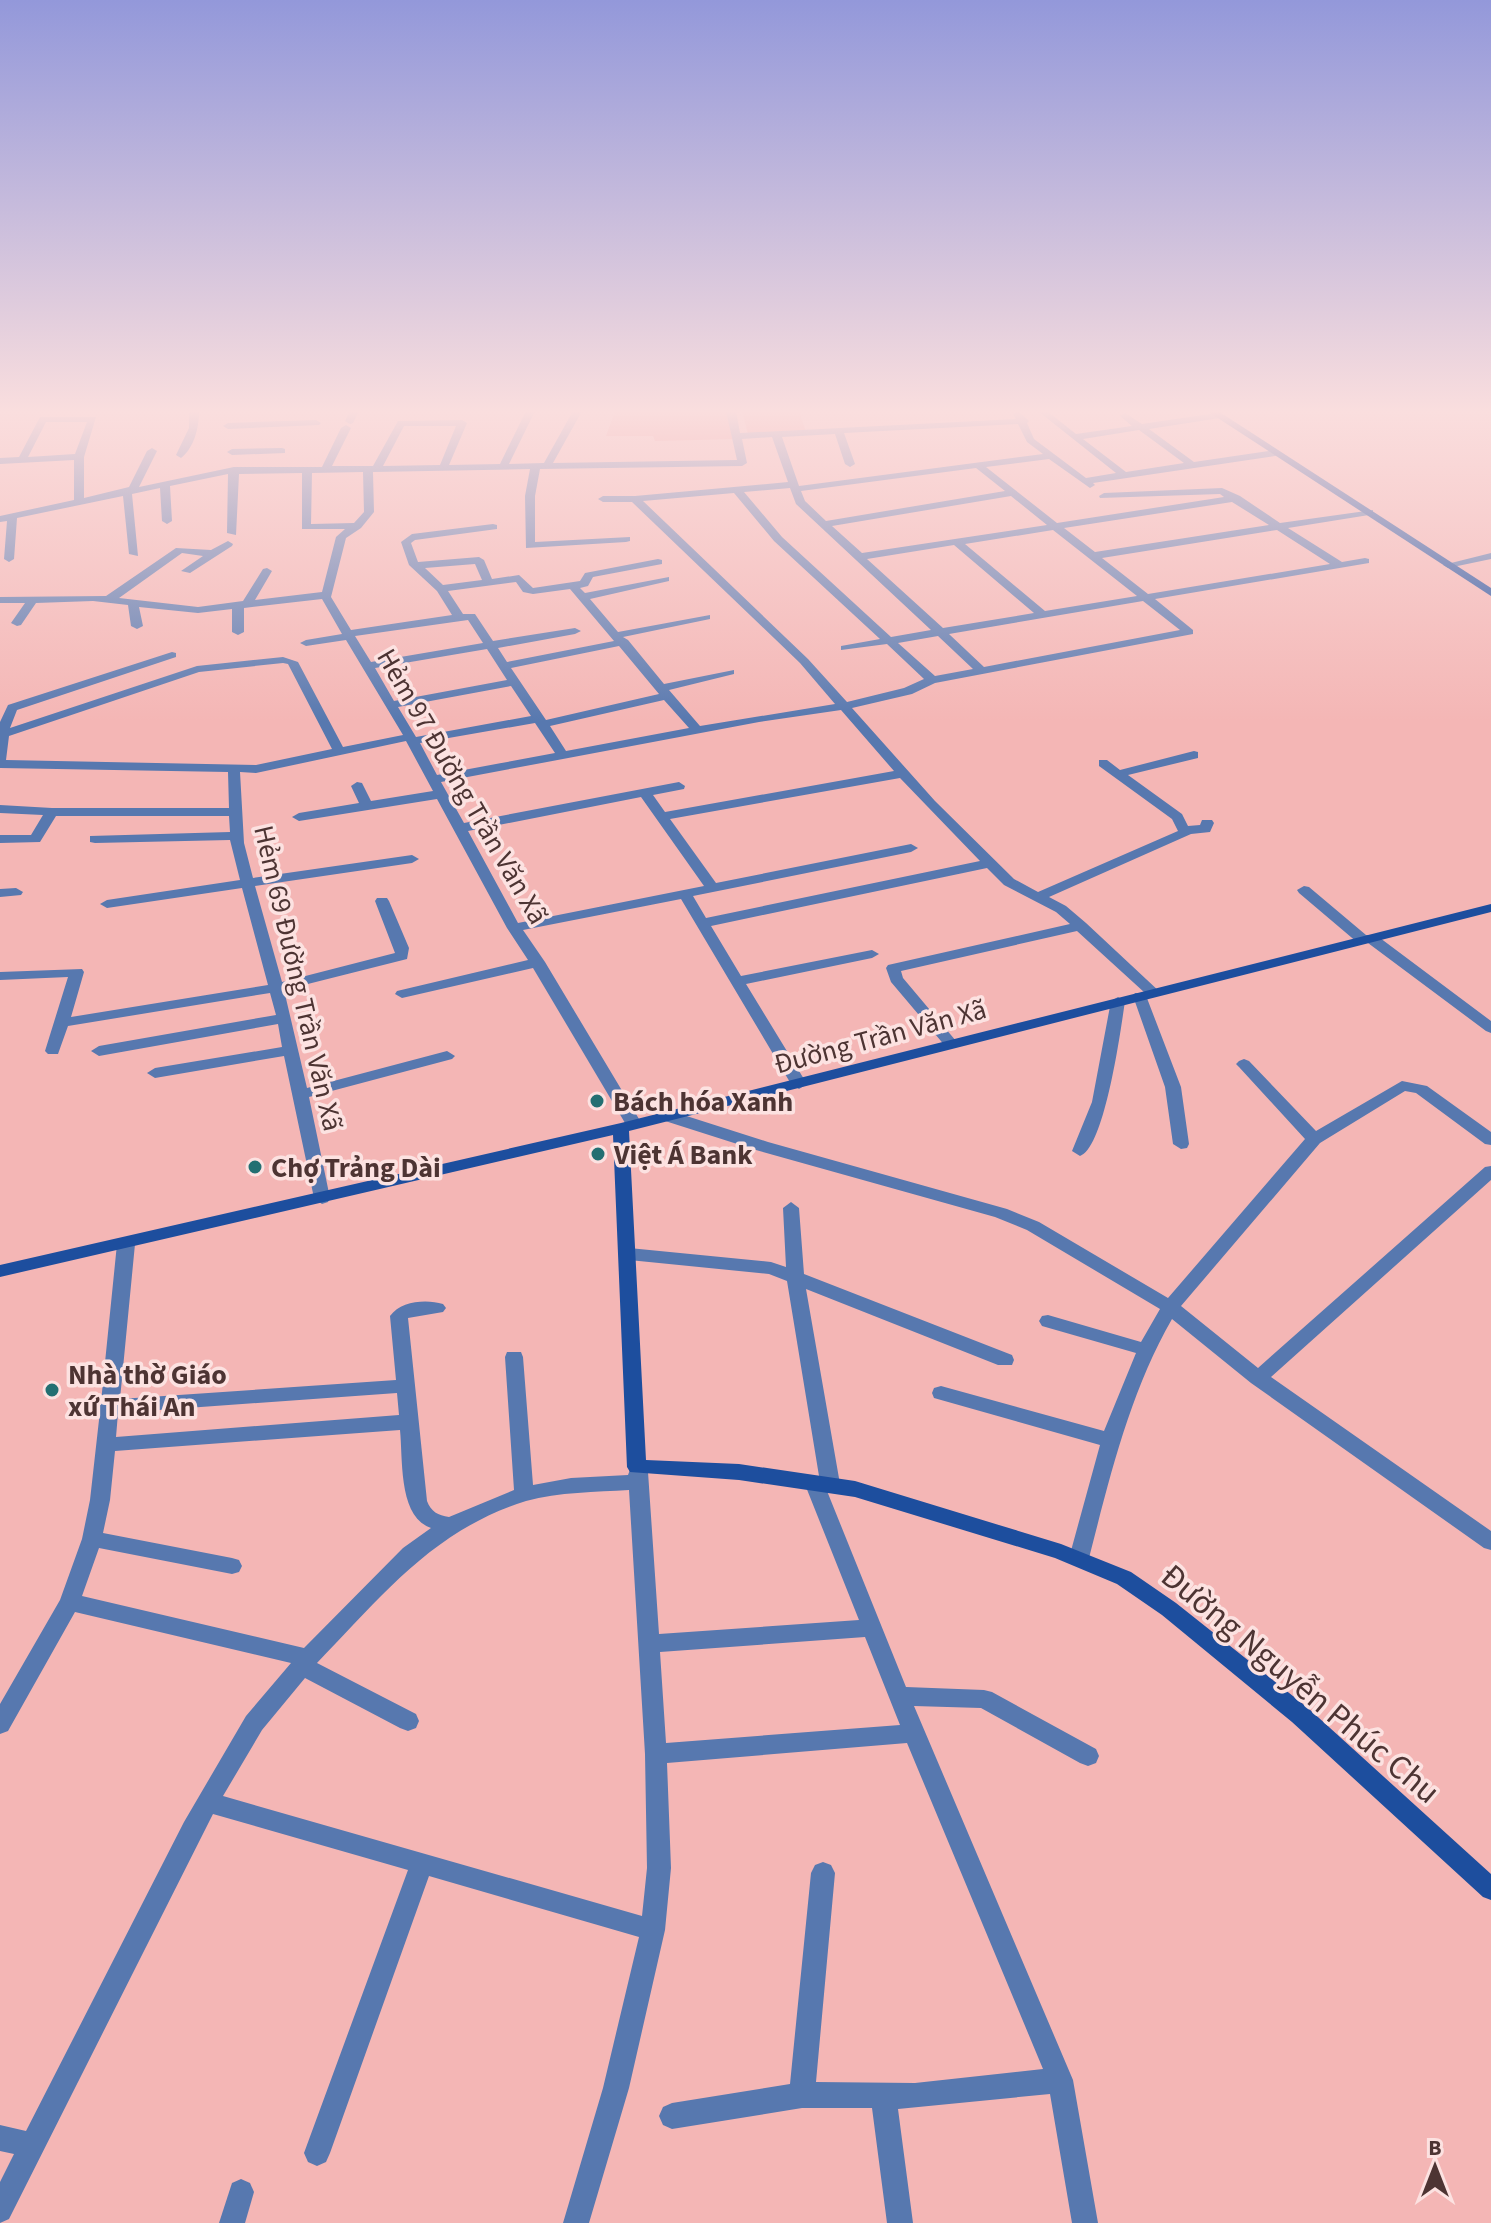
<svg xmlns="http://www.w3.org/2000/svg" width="1491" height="2223" font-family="'Source Sans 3',sans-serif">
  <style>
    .green { fill: #ec8486 }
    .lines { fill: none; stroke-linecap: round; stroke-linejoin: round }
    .street { fill: #5778af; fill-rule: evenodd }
    .secondary { fill: #1d4e9e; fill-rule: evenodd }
    .poi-dot { fill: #236f72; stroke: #fce2e1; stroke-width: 3 }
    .labels { text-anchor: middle; stroke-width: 7; stroke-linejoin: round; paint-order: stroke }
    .street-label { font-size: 28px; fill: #4d3433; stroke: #fce2e1 }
    .poi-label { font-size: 28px; font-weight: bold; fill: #4d3433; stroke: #fce2e1; text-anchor: start }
    .near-street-label { font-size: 34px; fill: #4d3433; stroke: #fce2e1 }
  </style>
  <rect width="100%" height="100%" fill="#f4b6b5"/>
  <g class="green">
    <polygon points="615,411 728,411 735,439 655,441 653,436 606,436"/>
    <polygon points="742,411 799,411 806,432 748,434"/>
  </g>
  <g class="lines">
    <g class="street">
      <path d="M189,411H199C199,428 194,448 181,458L176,455L189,428Z"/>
      <polygon points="350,411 359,411 353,423 350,424 345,421"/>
      <path d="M526,411H535L509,464L544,463L573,411H582L553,463L737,460L726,411H736L740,433L1016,419L1013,414L1018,411L1029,421L1027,423L1034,439L1086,478L1116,473L1038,411H1047L1076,434L1132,426L1120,416L1125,413L1142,424L1217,413L1222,416L1220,418L1149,429L1194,462L1275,450L1280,453L1275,456L1093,483L1095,485L1090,488L1049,459L986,467L1057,523L1224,497L1220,494L1100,498L1099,496L1104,493L1222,488L1240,496L1280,523L1373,510V514L1369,515L1288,528L1342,562L1365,558L1369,559V563L1155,599L1193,630V634L935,683L912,694L852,708L935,801L1014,879L1038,892L1178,831L1172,819L1099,766V760H1107L1120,770L1194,751L1198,752V758L1128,775L1182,814L1188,826L1200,825L1202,820H1212L1214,823L1210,832L1191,834L1049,897L1066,906L1086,923L1161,993L1154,997L1145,993L1181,1087L1189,1144L1187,1148L1181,1149L1173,1144L1165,1087L1133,996L1135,993H1145L1077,931L901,971L903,978L956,1041L959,1044L956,1047H946L891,982L886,968L888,965L1070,924L1056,912L1004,885L987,868L711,926L741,976L872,950L879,954L872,958L746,984L807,1084L799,1089L791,1084L681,899L523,930L545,962L642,1124L634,1129L628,1128L533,968L402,998L395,994L397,991L528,960L507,928L437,799L299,821L292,817L299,813L359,803L351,786L357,782L362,783L371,801L433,791L406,741L256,773L240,772L244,843L253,878L412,855L419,859L412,863L255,886L282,982L395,953L375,901L377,898H387L389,901L409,948L407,959L284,990L307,1088L447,1051L455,1056L452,1059L309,1097L330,1198L328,1202L322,1204L314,1198L284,1056L155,1078L147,1073L155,1068L282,1047L278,1024L99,1056L91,1051L99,1046L276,1015L270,993L68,1026L58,1054H48L45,1051L68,977L0,980V972L82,969L84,972L71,1017L268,985L242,888L107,908L100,904L107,900L240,880L230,840L95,843L90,842V836L230,832L229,816H56L40,842L0,843V835H31L43,815L0,813V805L52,808H229L228,772L0,768V722L8,705L172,652L176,653V657L17,710L10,728L197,666L283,657L298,662L343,747L403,735L346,640L306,646L300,643L306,640L342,634L322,599L244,608V632L238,635L232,632V609L198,613L139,607L143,626L137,629L131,626L128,605L93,601L36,603L21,625L17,626L11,623L25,603H0V597L106,596L176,548L211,550L228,541L233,544L232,546L190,573L181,571L203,556L182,553L119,598L198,607L243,601L263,569L267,568L272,571L255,600L322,592L336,537L345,529H302V473L239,474L236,535L227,533L228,474L170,486L172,521L167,524L162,521L160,488L132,494L138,556L129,554L123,496L17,518L14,559L9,562L4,559L7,521L0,522V516L74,500V460L0,464V458L19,457L40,417H96L84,457V498L129,487L147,451L152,448L157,451L139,487L234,467H322L341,428L346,425L351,428L332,466H373L398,421L462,420L467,423L449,465L500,464ZM46,422H87L75,454L28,457ZM1018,424L1027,442L1043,454L799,486L782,437L835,434L845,464L850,467L855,464L844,433ZM404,426H456L440,465L383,466ZM1139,430L1184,463L1126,472L1083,439ZM772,437L788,482L635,496H603L598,499L603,502H632L800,663L835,704L700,726L669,690L734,674V670L664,684L628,640L623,637L710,619V615L618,632L590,599L669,581V577L585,593L580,588L588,586L593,577L662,564V560L658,559L585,573L580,581L533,588L519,575L492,579L484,560L479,557L418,562L411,543L415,540L497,529V525L493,524L412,534L401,542L409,565L437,591L452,615L351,630L331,597L346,538L361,528L374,512L373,472L530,469L525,496L526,548L626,542L630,541V537L535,542V496L540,469L742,466L747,463L742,439ZM976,468L1005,491L826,521L805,501L801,491ZM363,472L364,512L354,523L311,524L312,473ZM790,488L796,504L931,630L891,637L782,537L744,492ZM734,493L774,541L880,639L841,646V650L887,644L924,679L904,688L847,702L808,659L643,501ZM1011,496L1047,525L862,553L832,526ZM1232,502L1269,525L1095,552L1064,528ZM1053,530L1137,596L1045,611L965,544ZM1277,530L1330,564L1148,594L1102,558ZM954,545L1034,613L943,628L867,559ZM475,564L482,580L443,585L425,568ZM516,582L523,592L533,594L570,589L614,641L507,662L498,648L575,634L581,631L575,628L493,641L475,614H463L448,591ZM1143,601L1180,630L984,667L949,634ZM468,620L483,643L371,662L355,636ZM938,636L973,669L935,676L898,643ZM619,646L659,694L546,720L511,668ZM487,649L507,680L394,701L375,668ZM283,663L288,664L332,749L256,765L6,760L9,736L199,672ZM511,686L531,716L416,737L398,707ZM664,700L689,728L566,751L550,726ZM841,710L894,771L665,812L653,795L684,789L685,786L679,782L464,823L441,782L759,722ZM535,723L555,753L437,775L420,743ZM900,778L980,861L706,918L693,896L911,852L918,848L911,844L716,883L670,819ZM641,797L704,886L518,923L468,831Z"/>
      <polygon points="316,420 321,423 319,425 228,429 223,426 228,423"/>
      <polygon points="282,448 285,449 285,453 232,455 227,452 232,449"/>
      <polygon points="1491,553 1491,559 1448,568 1443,565"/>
      <polygon points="1304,886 1309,887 1366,935 1376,935 1491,1021 1491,1033 1486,1031 1368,943 1358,943 1299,893 1297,890"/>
      <polygon points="16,888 23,892 21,895 0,897 0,889"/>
      <path d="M1118,997L1125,1001C1121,1028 1105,1148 1080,1156L1072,1151L1092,1102L1111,1001Z"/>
      <path d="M1244,1059L1249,1061L1316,1131L1402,1081L1427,1086L1491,1132V1145L1485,1144L1416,1093L1405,1091L1320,1143L1181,1306L1258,1368L1485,1167L1491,1166V1180L1271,1377L1491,1531V1550L1484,1548L1251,1383L1172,1319C1130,1392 1110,1476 1089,1558L1086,1564L1079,1566L1072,1564L1069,1558L1100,1445L934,1398L932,1393L934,1388L941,1386L1104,1431L1136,1353L1042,1326L1039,1321L1042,1316L1048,1315L1141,1342L1160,1309L1027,1230L995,1217L756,1150L662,1120L660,1116L668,1111L674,1112L768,1142L1007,1209L1039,1222L1168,1298L1305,1139L1239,1067L1236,1064L1239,1061Z"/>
      <path d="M791,1202L799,1208L804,1274L1012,1355L1014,1360L1012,1365H998L806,1289L840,1484L837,1489L827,1491L906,1687L984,1690L992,1692L1096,1749L1099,1756L1096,1763L1088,1766L1080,1763L981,1708L914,1706L1073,2080L1098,2223H1072L1050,2094L898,2109L913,2223H887L872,2108H802L672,2129L663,2125L659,2116L663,2107L672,2103L790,2084L811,1873L815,1865L823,1862L831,1865L835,1873L816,2082L915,2083L1043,2069L907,1743L667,1763L671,1868L665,1930L629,2088L589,2223H563L603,2088L639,1937L429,1876L330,2153L326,2162L317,2166L308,2162L304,2153L408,1870L213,1814L9,2219L0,2223V2182L14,2154L0,2151V2125L26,2131L184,1822L246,1716L291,1663L75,1612L8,1731L0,1734V1704L60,1600L82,1539L90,1500L100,1411L98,1407L101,1402L117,1244L120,1240H132L135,1244L120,1399L396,1380L390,1316C401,1301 426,1299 443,1304L446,1308L443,1312L408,1318L427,1501C431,1512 438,1515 449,1517L514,1490L505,1357L507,1352H521L523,1357L533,1485L571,1478L628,1475L631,1467L638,1464L645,1467L648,1472L659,1634L859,1620L804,1482L807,1477L819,1476L787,1281L769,1274L629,1260L623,1258L620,1254L623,1250L629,1248L771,1262L786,1267L783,1208ZM397,1393L399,1415L116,1437L118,1413ZM400,1430C403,1459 398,1517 431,1528L403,1548L304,1648L82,1596L99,1548L232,1574L239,1572L242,1566L239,1560L232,1558L103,1533L110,1500L115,1451ZM629,1490L645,1754L647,1868L642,1916L223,1796L262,1730L305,1678L400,1728L408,1731L416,1728L419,1721L416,1714L317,1663C382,1596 433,1530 526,1501C559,1492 596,1492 629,1490ZM865,1637L900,1725L666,1743L660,1652Z"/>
      <polygon points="241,2179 250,2183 254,2192 245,2223 219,2223 232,2183"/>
    </g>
    <g class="secondary">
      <polygon points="1207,411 1218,411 1491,588 1491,596"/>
      <polygon points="1491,904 1491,912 629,1131 646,1460 739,1464 855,1481 1061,1544 1131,1572 1176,1603 1308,1708 1491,1874 1491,1900 1483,1897 1292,1722 1162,1615 1117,1584 1055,1558 855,1497 739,1480 630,1472 627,1467 613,1135 0,1277 0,1265 621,1123"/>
    </g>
  </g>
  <linearGradient id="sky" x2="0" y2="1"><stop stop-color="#9398da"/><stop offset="0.57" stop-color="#fadede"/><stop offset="1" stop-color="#fadede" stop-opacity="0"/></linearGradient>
  <rect width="1491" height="722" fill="url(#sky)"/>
  <g class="poi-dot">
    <circle cx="597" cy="1101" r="8"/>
    <circle cx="598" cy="1154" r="8"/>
    <circle cx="255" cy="1167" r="8"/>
    <circle cx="52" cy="1390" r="8"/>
  </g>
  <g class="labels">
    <g class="street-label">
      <text transform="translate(463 786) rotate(60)" y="10">Hẻm 97 Đường Trần Văn Xã</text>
      <text transform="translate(299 978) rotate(77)" y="10">Hẻm 69 Đường Trần Văn Xã</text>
      <text transform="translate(880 1036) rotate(-15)" y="10">Đường Trần Văn Xã</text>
    </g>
    <g class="poi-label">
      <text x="613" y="1111">Bách hóa Xanh</text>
      <text x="614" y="1164">Việt Á Bank</text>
      <text x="271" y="1177">Chợ Trảng Dài</text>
      <text x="68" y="1384">Nhà thờ Giáo<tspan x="68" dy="32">xứ Thái An</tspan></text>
    </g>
    <g class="near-street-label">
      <text transform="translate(1301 1683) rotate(40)" y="12">Đường Nguyễn Phúc Chu</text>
    </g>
  </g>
  <g transform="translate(1435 2167)" stroke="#fce2e1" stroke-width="6" paint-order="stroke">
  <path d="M0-6L14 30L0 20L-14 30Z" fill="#4d3433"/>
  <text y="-12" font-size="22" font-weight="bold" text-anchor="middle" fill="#4d3433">B</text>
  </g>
</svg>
